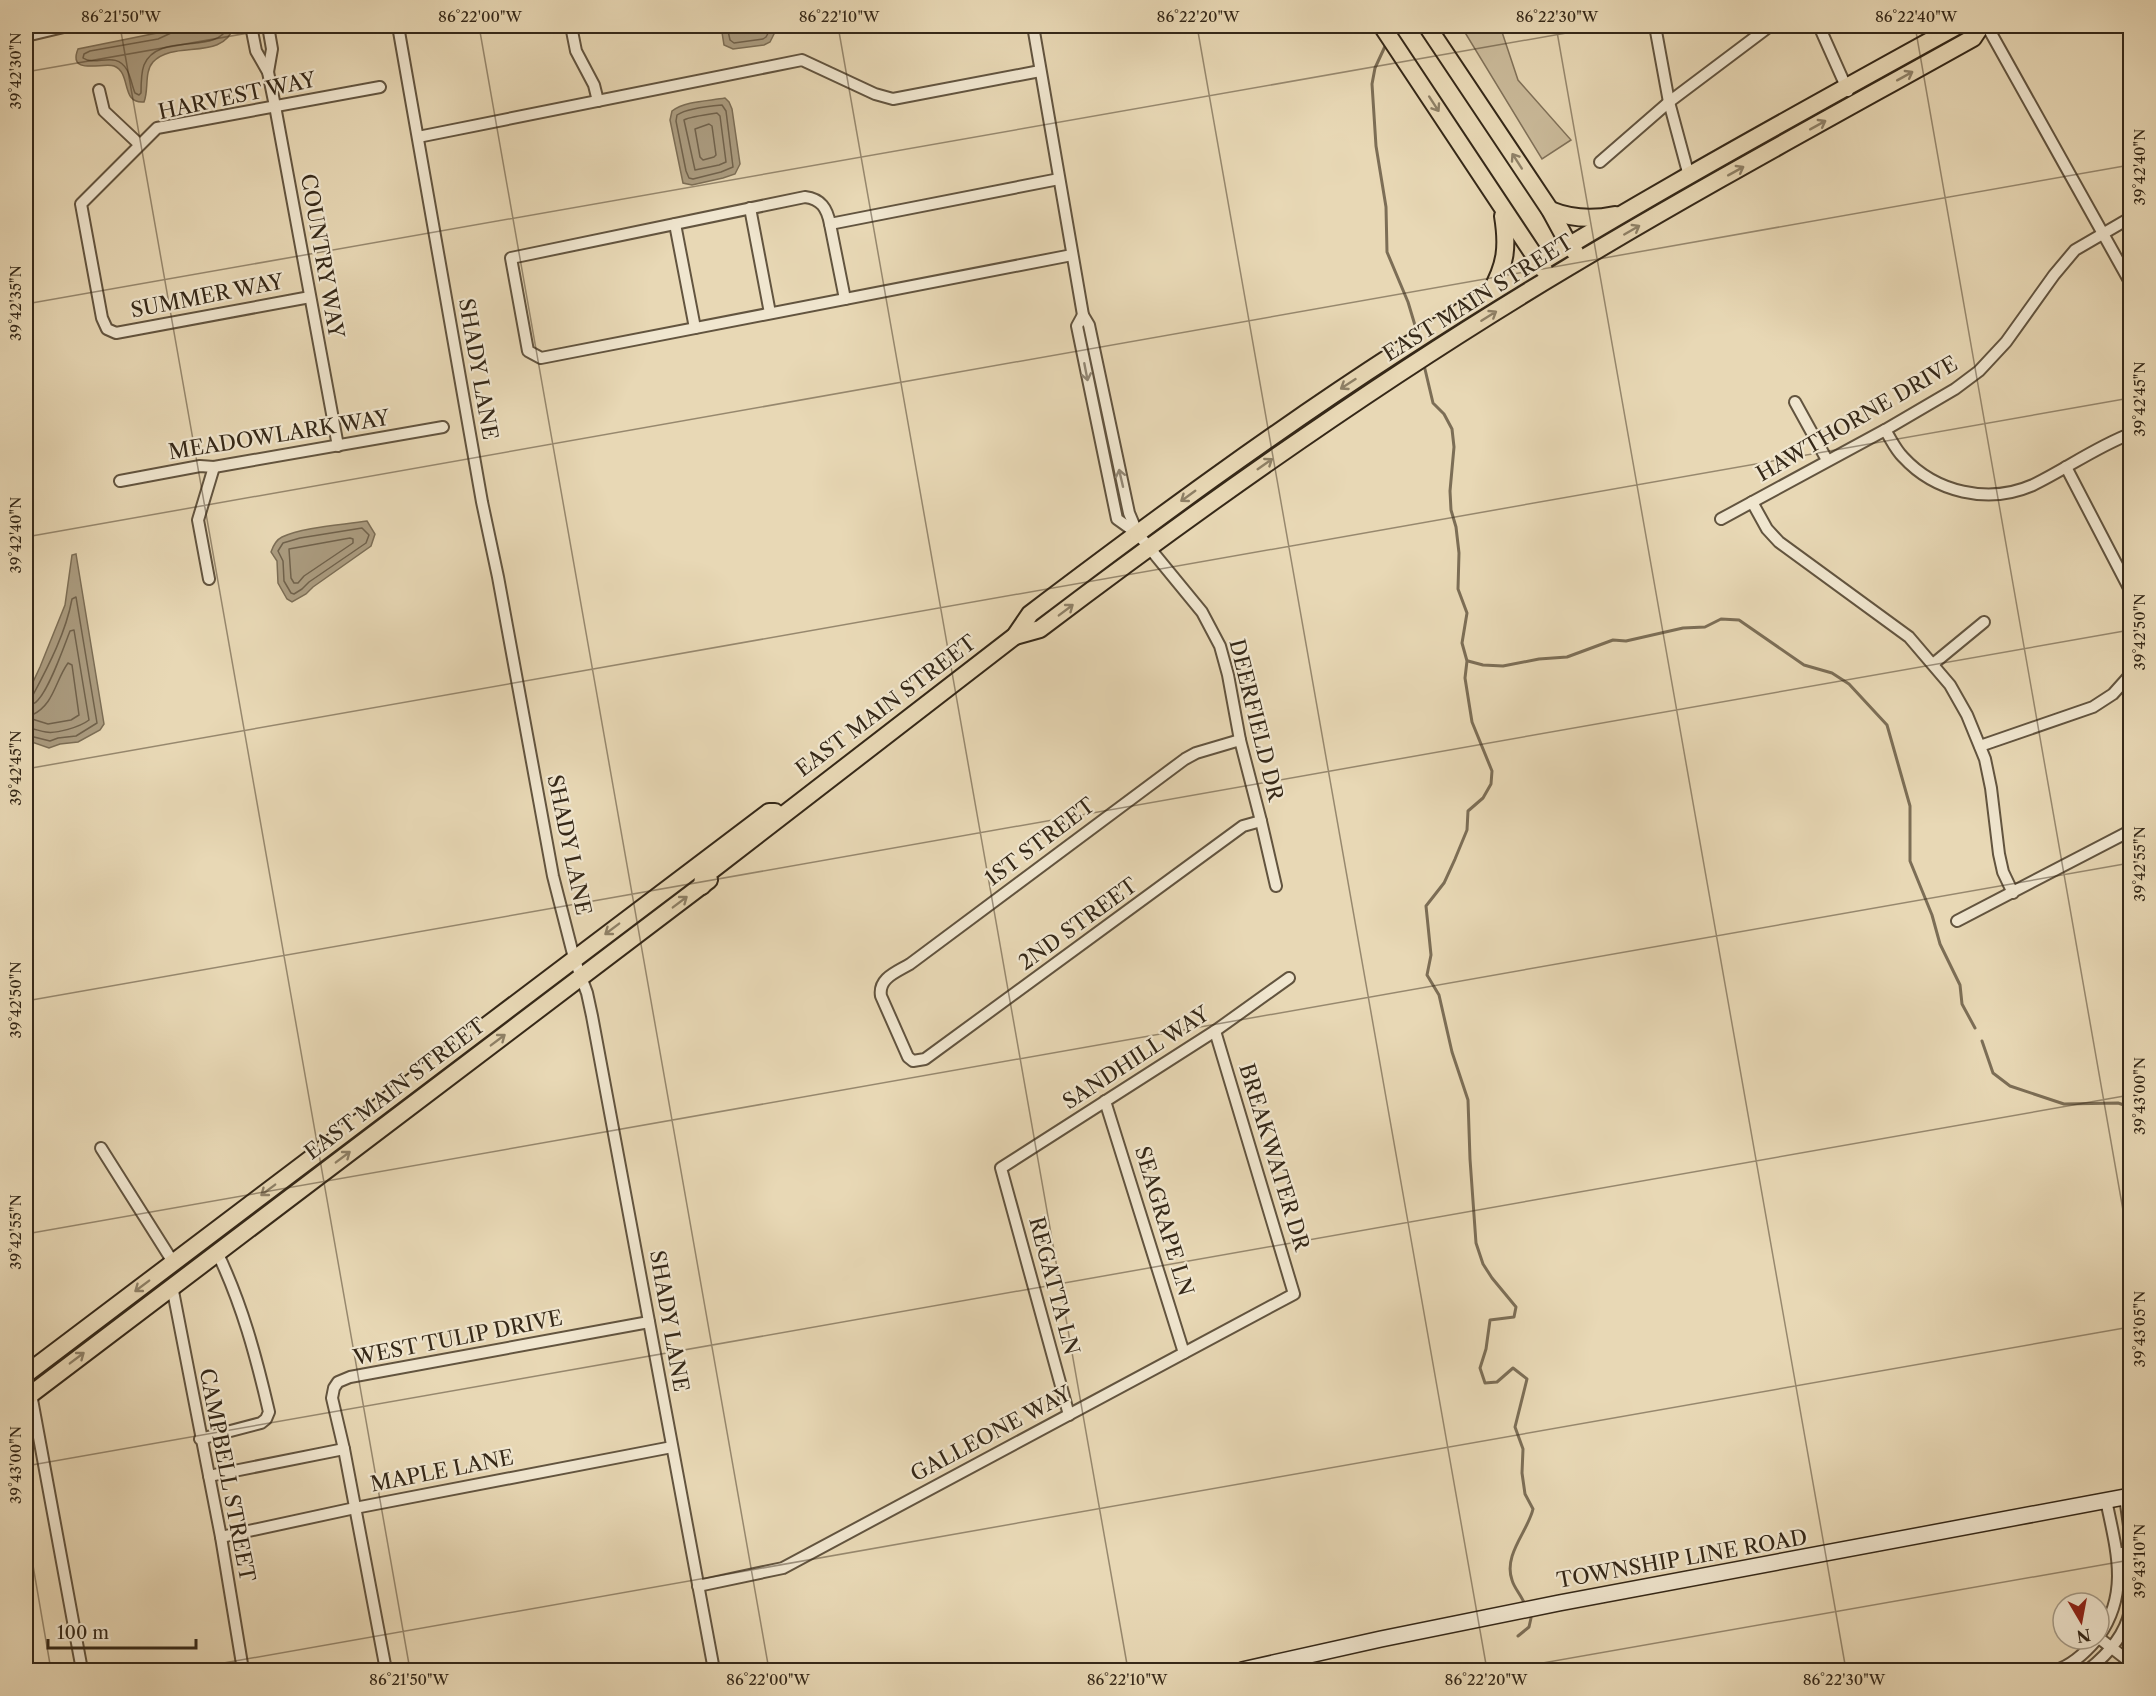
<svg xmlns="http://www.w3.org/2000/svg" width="2156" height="1696" font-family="'Libre Caslon Text',serif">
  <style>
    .green { fill: #caba9a; stroke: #807159; stroke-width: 1.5 }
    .water { fill: #ab9c80; stroke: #7c6e56; stroke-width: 1.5 }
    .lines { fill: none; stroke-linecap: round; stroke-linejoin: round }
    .shore { stroke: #70624c; stroke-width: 1.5 }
    .stream { stroke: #7c6e56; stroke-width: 3 }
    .street-casing { stroke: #62543f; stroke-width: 14 }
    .secondary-casing { stroke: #352818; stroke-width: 18 }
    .primary-casing { stroke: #352818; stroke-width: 20 }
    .street { stroke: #f0e6cf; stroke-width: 10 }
    .secondary { stroke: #f0e6cf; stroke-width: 15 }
    .primary { stroke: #e8d8b5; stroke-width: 16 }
    .oneway { stroke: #8e8066 }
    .oneway2 { stroke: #928774 }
    .ticks { fill: none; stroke: #352818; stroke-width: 1.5; stroke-opacity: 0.45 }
    .labels { text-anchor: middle; stroke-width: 4.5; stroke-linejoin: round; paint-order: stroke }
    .street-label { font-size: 21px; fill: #352818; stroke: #f0e6cf }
    .neatline { fill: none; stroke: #352818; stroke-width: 2 }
    .ticks-label { font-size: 15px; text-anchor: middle; fill: #352818 }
  </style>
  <rect width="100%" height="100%" fill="#e8d8b5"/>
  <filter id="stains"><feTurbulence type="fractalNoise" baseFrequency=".00333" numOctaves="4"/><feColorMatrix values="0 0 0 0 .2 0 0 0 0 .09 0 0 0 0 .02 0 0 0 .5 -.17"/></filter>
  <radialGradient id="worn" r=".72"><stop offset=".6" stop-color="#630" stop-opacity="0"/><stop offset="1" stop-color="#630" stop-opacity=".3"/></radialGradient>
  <polygon class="green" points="1461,26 1500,26 1518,80 1571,140 1542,159"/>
  <g class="water">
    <path d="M175,26H234C223,62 174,39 153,62C144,72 149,90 144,102C120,104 132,73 114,66C104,62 67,76 78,49L157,33Z"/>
    <polygon points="721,26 778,26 770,42 764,45 733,49 724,45"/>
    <path d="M725,98L729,102L732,109L740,164L735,174L723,178L692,185L683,183L670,120L672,111C685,101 708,101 725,98Z"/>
    <path d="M367,521L375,534L371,546L313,587L306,594L292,602L287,599L278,583L277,561L271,552C273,546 276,540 282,537C303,527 342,525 367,521Z"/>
    <polygon points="76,554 104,724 100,730 78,742 60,744 49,748 26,740 26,697 40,667 65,605 72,555"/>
  </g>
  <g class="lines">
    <g class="shore">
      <path d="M173,26L171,33L158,39L90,51L84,54L83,58C96,67 116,50 127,70C131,77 132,86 135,93L139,95L141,93C141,84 141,73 144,65C158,31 218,56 228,26"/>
      <polyline points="727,26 730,40 734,43 763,39 766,37 772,26"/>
      <path d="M722,105L726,111L733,167L721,172L693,179L689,178L686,171L676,121L677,115C686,109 710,106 722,105Z"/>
      <path d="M717,113L720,116L726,162L719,165L695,170L684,120C689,117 710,114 717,113Z"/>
      <polygon points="709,124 712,126 716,155 714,157 703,160 700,157 695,129"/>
      <polygon points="362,528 369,535 366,543 309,582 302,589 294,594 291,593 284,581 283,561 278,551 283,543 300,538"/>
      <polygon points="350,538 353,539 353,543 304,576 298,583 294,583 291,578 289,549"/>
      <path d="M68,663L72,665L79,715L71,720L48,724L32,719V715C54,705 55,681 68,663Z"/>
      <path d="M26,698L33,695C49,665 66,632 72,599L76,597L97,723L76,736L58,738L50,741L26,735"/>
      <path d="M26,705C31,705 35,704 38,700C50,687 63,649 70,631L74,630L89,720C80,727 56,734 46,732C39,731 33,728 26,728"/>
    </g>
    <g class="stream">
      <polyline points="1387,42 1375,68 1372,84 1376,146 1386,207 1387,252 1408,302 1417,332"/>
      <path d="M1424,365L1433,403L1444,414L1452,429L1454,447L1450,491L1451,510L1456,527L1459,553L1458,589L1467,613L1462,643L1467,661L1465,678L1472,722L1492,771L1491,784L1483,798L1468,811L1467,830L1455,859L1444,883L1426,906L1431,955L1427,975L1439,995L1452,1052L1468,1100L1470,1159L1476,1243L1483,1264L1492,1278L1516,1307L1514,1317L1490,1320L1486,1349L1480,1368L1485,1383L1497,1382L1513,1368L1527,1379L1515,1427L1523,1449L1522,1473L1525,1494L1533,1509C1528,1531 1503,1555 1512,1580C1514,1588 1522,1596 1525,1605"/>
      <polyline points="1468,661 1483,665 1503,666 1539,659 1567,657 1613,640 1626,641 1683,628 1705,627 1721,619 1739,620 1804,665 1832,673 1849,684 1887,725 1910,806 1910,861 1932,915 1940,944 1960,985 1962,1004 1975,1028"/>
      <polyline points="1982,1041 1993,1073 2010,1086 2064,1104 2118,1103 2130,1107"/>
      <polyline points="1518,1636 1529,1627 1531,1618 1529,1613"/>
    </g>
    <defs>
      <g id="street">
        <polyline points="251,26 256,51 268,72 275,106 338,446"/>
        <polyline points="268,26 272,49 268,72"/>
        <polyline points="398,26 482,502 498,577 553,876 574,958 587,993 592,1016 714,1670"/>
        <polyline points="571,26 576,51 594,85 598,101"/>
        <polyline points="1033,26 1083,315 1089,325 1129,513 1137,532"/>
        <polyline points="1655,26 1669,102 1689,176"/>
        <polyline points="1819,26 1848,91"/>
        <polyline points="1987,26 2130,282"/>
        <polyline points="26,36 68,26"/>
        <polyline points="99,90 104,111 139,144"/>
        <polyline points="418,137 802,60 875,94 893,99 1040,71"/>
        <polyline points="1600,162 1669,102 1770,26"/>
        <path d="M1059,179L830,224C827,208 821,199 805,197L511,258L528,351L541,358L1072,255"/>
        <polyline points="750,208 770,313"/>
        <polyline points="675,224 695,328"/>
        <polyline points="830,224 845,299"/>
        <polyline points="310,297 116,333 107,329 102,318 81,204 157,128 380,87"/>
        <polyline points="1083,315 1077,326 1117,519 1138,534 1202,612 1220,646 1228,675 1240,740 1261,821 1276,886"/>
        <polyline points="1795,402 1827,460"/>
        <path d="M1885,430C1891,439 1895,449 1903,457C1935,492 1988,505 2033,485C2066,469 2096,447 2130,434"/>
        <polyline points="2066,467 2130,590"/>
        <polyline points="120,481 200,466 214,467 443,427"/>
        <polyline points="1752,502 1767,529 1779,542 1909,637 1950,685 1967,715 1985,759 1991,788 1999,854 2003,872 2013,893"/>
        <polyline points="1721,519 1885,430 1955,389 1979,371 2006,342 2054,275 2075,250 2130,218"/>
        <polyline points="209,579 198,520 214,467"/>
        <polyline points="1933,664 1984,622"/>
        <path d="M1240,740L1196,753L1185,759L910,964C897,972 878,978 881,996L908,1057L913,1061L925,1059L1243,826L1261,821"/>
        <polyline points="1980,746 2093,707 2113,694 2130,675"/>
        <polyline points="1957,921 2130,831"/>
        <polyline points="1105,1101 1184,1353"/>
        <polyline points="101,1148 173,1262"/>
        <polyline points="172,1286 221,1537 243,1670"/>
        <polyline points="26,1378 31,1394 82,1670"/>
        <polyline points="1069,1415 1001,1168 1215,1031 1289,978"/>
        <path d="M200,1439L261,1423L266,1419L269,1412C256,1356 242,1304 217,1252"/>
        <polyline points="209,1476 344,1449"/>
        <polyline points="2125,1497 2130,1533"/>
        <polyline points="221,1537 355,1508 672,1447"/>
        <polyline points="2117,1554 2130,1551"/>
        <polyline points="698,1586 783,1568 1294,1294 1215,1031"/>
        <path d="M2099,1636C2130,1592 2116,1549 2106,1500"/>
        <polyline points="2099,1638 2130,1662"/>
        <polyline points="386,1670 344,1449 332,1398 334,1388 338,1382 350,1377 649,1322"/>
        <path d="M2056,1670C2073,1665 2086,1652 2097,1639"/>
        <path d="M2088,1670C2107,1655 2125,1635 2130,1611"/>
      </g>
      <polyline id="secondary" points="1242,1670 1381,1639 1559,1603 2130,1496"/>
      <g id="primary">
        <polyline points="1382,26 1544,270"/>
        <polyline points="1427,26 1550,210 1569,245 1575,252"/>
        <path d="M1550,210C1572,219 1592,220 1615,215"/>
        <path d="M1490,293C1506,265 1508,247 1503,216"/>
        <path d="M1015,636L1040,629C1210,500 1384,377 1567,268C1700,188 1837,114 1973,38L1981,26"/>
        <path d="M702,886L703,877L1015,636L1030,614C1150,523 1272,433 1399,351C1579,234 1768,130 1957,26"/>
        <polyline points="26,1374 769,812 775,812"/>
        <polyline points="26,1398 709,880"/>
      </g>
    </defs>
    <use href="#street" class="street-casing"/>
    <use href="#secondary" class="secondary-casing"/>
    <use href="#primary" class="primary-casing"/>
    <use href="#street" class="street"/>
    <use href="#secondary" class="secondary"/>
    <use href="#primary" class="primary"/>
  </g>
  <defs><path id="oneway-shaft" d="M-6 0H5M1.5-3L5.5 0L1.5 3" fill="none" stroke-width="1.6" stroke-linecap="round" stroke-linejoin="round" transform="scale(1.5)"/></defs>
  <g class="oneway">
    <use href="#oneway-shaft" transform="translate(1905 76) rotate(-29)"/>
    <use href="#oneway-shaft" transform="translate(1434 104) rotate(57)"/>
    <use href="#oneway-shaft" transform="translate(1818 125) rotate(-29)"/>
    <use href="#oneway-shaft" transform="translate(1517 161) rotate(-123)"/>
    <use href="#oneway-shaft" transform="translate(1736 171) rotate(-29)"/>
    <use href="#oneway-shaft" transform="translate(1632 230) rotate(-30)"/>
    <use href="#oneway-shaft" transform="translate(1489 316) rotate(-32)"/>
    <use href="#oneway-shaft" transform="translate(1348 384) rotate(147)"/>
    <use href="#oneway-shaft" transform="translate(1265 464) rotate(-35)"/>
    <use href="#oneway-shaft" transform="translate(1188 496) rotate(144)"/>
    <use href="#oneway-shaft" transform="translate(1066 610) rotate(-37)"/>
    <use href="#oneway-shaft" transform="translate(680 902) rotate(-37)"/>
    <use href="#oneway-shaft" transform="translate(612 929) rotate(143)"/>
    <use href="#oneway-shaft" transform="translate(498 1040) rotate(-37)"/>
    <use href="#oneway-shaft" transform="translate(343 1157) rotate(-37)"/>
    <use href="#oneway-shaft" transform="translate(268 1190) rotate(143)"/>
    <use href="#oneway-shaft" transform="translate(142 1286) rotate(143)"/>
    <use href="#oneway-shaft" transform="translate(77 1358) rotate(-37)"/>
  </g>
  <g class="oneway2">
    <use href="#oneway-shaft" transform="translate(1086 372) rotate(79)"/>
    <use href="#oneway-shaft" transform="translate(1121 478) rotate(-103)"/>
  </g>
  <path class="ticks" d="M120,26L410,1670M479,26L769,1670M838,26L1128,1670M1197,26L1487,1670M1556,26L1846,1670M1915,26L2130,1250M26,72L288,26M26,304L1606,26M26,537L2130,165M26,769L2130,398M26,1001L2130,630M26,1234L2130,863M26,1466L2130,1095M26,1525L51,1670M184,1670L2130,1327M1502,1670L2130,1560"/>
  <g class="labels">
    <g class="street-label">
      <text transform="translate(237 96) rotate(-12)" y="7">HARVEST WAY</text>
      <text transform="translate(322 256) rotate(80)" y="7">COUNTRY WAY</text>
      <text transform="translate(207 296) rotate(-11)" y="7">SUMMER WAY</text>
      <text transform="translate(1478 298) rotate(-32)" y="7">EAST MAIN STREET</text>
      <text transform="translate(478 369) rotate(80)" y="7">SHADY LANE</text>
      <text transform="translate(1857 419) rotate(-30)" y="7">HAWTHORNE DRIVE</text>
      <text transform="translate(279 435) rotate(-9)" y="7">MEADOWLARK WAY</text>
      <text transform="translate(886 706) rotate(-37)" y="7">EAST MAIN STREET</text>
      <text transform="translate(1256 720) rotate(76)" y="7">DEERFIELD DR</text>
      <text transform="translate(1040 842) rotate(-37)" y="7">1ST STREET</text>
      <text transform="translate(569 845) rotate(78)" y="7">SHADY LANE</text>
      <text transform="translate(1078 924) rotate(-36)" y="7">2ND STREET</text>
      <text transform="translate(1136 1058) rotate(-33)" y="7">SANDHILL WAY</text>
      <text transform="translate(395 1089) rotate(-37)" y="7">EAST MAIN STREET</text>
      <text transform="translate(1274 1157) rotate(73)" y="7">BREAKWATER DR</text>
      <text transform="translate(1164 1221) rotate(73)" y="7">SEAGRAPE LN</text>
      <text transform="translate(1054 1286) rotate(75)" y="7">REGATTA LN</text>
      <text transform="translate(669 1321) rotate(80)" y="7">SHADY LANE</text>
      <text transform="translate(458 1338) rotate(-11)" y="7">WEST TULIP DRIVE</text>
      <text transform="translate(991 1434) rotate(-28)" y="7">GALLEONE WAY</text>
      <text transform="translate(442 1471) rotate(-11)" y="7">MAPLE LANE</text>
      <text transform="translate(227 1475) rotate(79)" y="7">CAMPBELL STREET</text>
      <text transform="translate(1682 1559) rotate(-10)" y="7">TOWNSHIP LINE ROAD</text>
    </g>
  </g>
  <rect width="2156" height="1696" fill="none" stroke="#e8d8b5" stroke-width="66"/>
  <g transform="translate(2081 1621) rotate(170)"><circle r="28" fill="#f0e6cf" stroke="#a59a86" stroke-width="1.5"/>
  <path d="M0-4.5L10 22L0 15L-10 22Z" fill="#8f2418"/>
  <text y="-9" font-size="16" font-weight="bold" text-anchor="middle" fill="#352818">N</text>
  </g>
  <path d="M48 1639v9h148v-9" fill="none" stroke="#352818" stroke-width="3"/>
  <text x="57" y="1639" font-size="18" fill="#352818" stroke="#f0e6cf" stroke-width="4.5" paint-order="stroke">100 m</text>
  <rect x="33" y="33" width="2090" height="1630" class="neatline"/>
  <g class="ticks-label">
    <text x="121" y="22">86°21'50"W</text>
    <text x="480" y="22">86°22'00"W</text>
    <text x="839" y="22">86°22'10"W</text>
    <text x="1198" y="22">86°22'20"W</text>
    <text x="1557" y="22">86°22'30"W</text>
    <text x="1916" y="22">86°22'40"W</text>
    <text transform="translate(16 71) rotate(-90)" y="5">39°42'30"N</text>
    <text transform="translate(2140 167) rotate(-90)" y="5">39°42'40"N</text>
    <text transform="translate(16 303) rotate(-90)" y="5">39°42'35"N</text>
    <text transform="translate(2140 399) rotate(-90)" y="5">39°42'45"N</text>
    <text transform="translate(16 535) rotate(-90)" y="5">39°42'40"N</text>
    <text transform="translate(2140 632) rotate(-90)" y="5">39°42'50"N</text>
    <text transform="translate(16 768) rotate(-90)" y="5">39°42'45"N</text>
    <text transform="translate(2140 864) rotate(-90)" y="5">39°42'55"N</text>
    <text transform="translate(16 1000) rotate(-90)" y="5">39°42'50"N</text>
    <text transform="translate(2140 1096) rotate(-90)" y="5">39°43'00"N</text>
    <text transform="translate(16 1232) rotate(-90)" y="5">39°42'55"N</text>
    <text transform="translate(2140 1329) rotate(-90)" y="5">39°43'05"N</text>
    <text transform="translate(16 1465) rotate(-90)" y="5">39°43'00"N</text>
    <text transform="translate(2140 1561) rotate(-90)" y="5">39°43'10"N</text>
    <text x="409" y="1685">86°21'50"W</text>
    <text x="768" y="1685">86°22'00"W</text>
    <text x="1127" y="1685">86°22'10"W</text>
    <text x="1486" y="1685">86°22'20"W</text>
    <text x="1844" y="1685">86°22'30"W</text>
  </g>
  <rect width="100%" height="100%" filter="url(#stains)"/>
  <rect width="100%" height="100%" fill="url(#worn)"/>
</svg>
